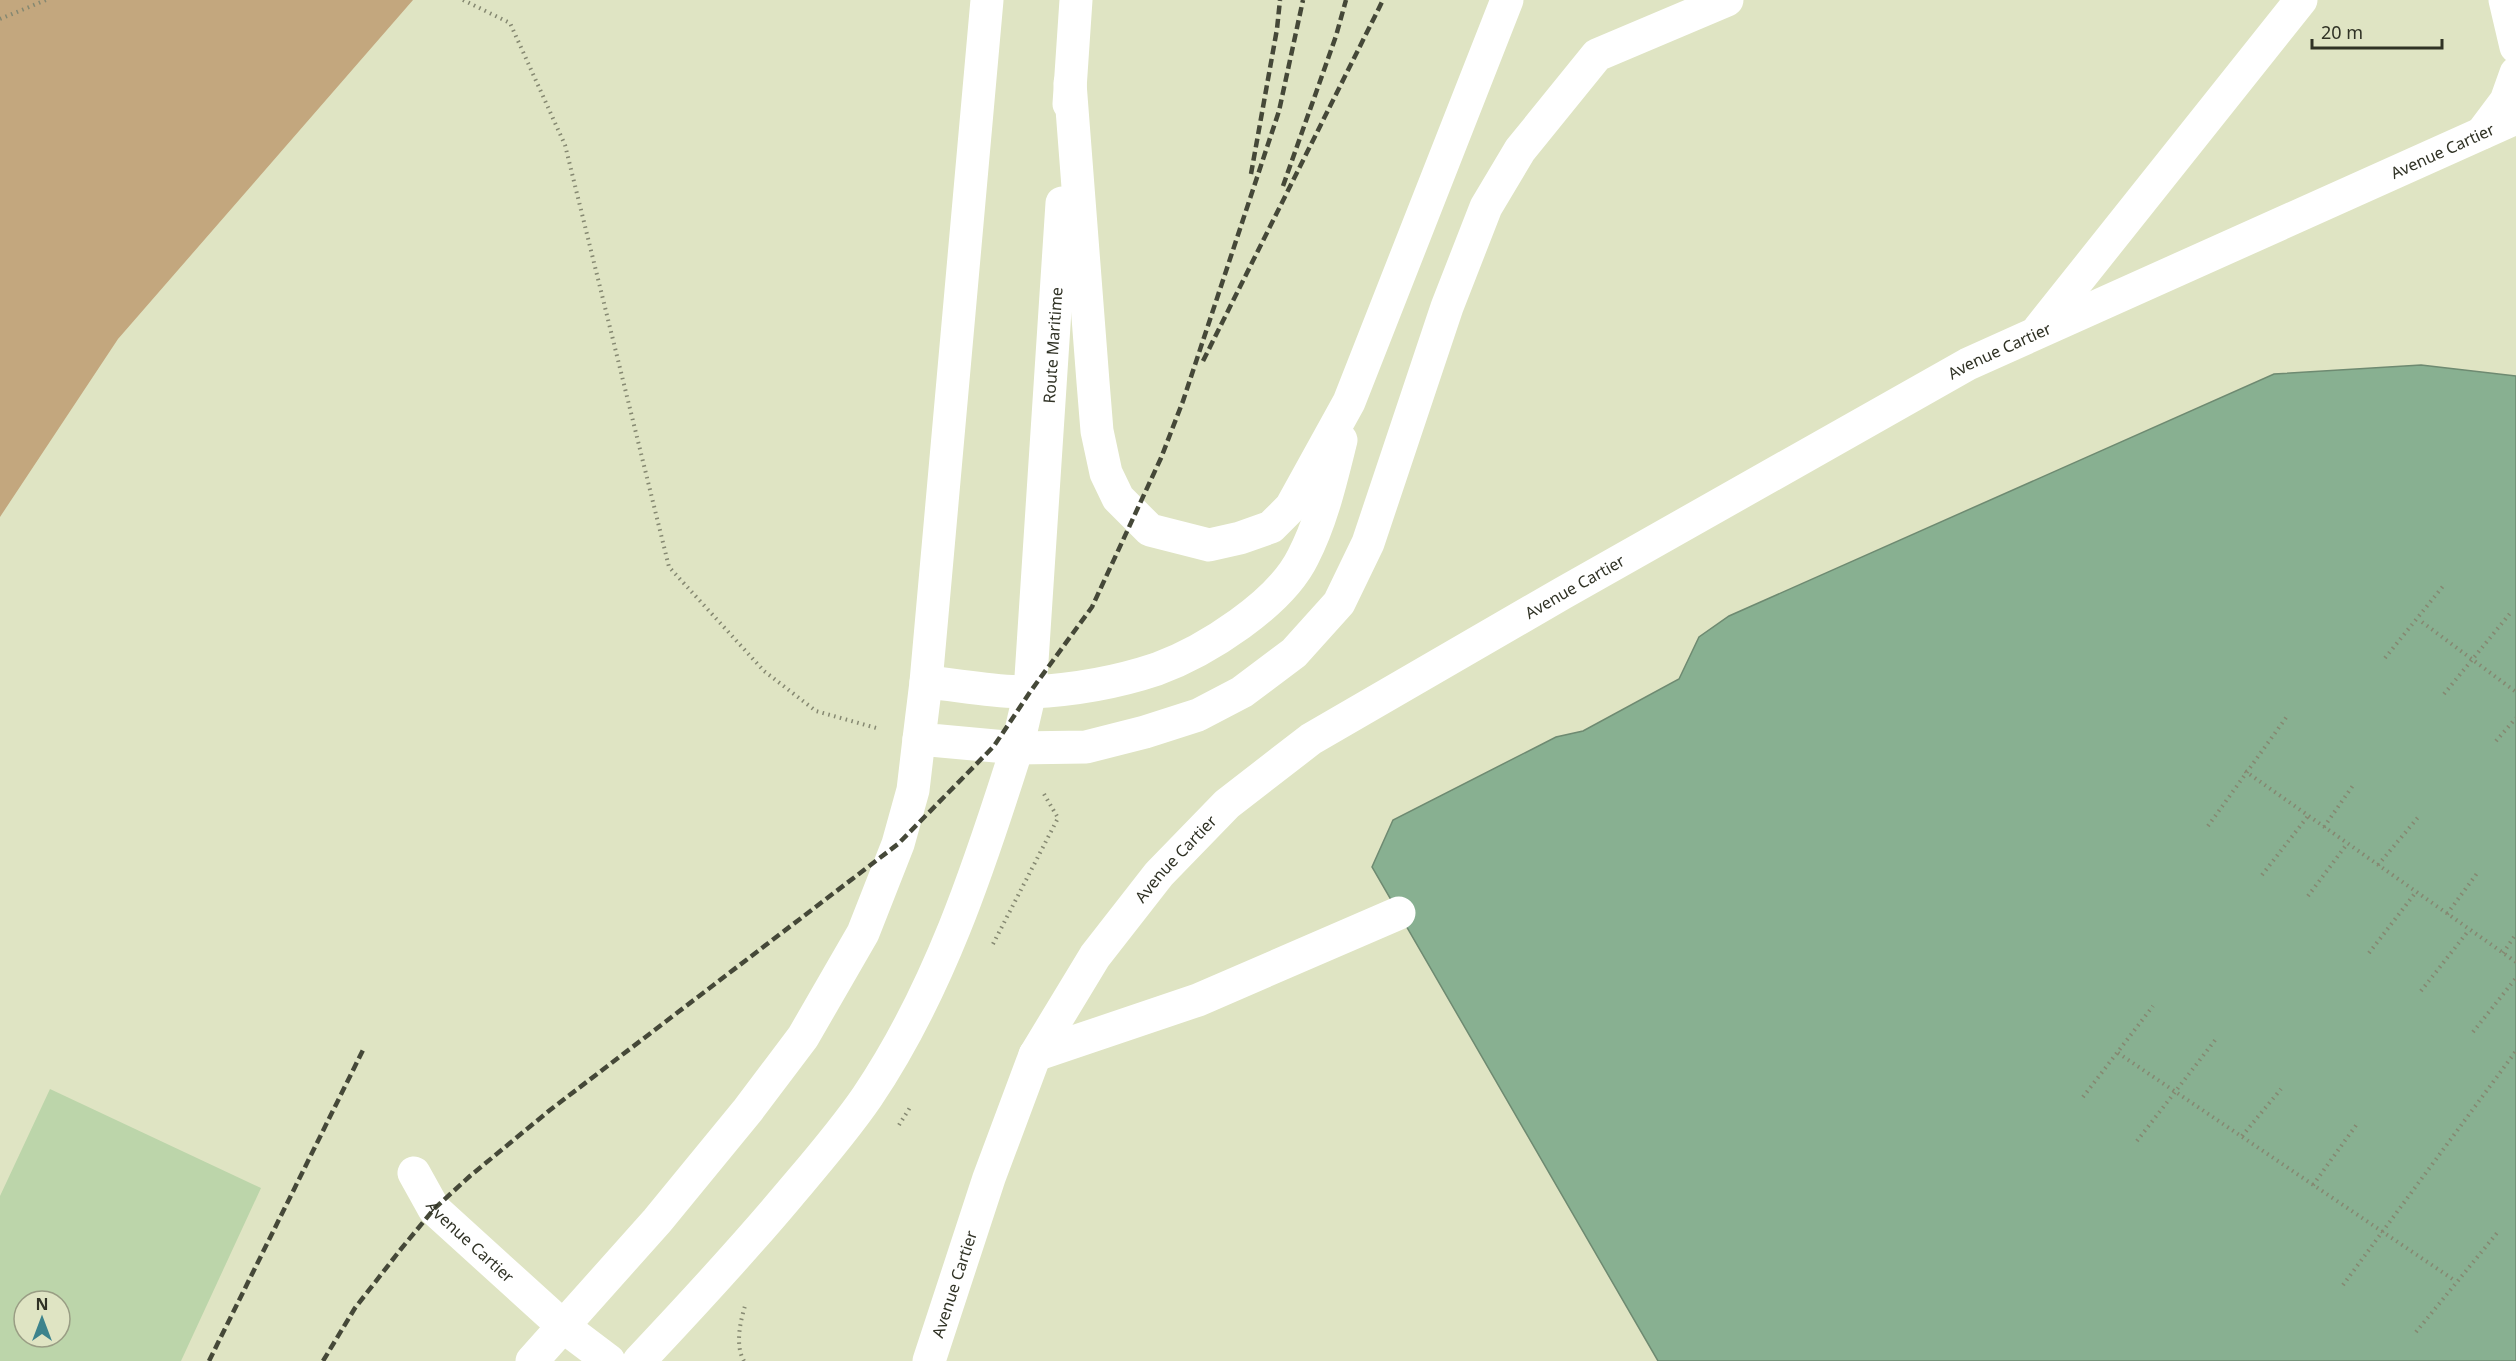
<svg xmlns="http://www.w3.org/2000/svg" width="2516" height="1361" font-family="'Noto Sans',sans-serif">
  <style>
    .forest { fill: #c3a77e }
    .water { fill: #88b091; stroke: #6e8a71; stroke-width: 1.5 }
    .building { fill: #bcd5aa; fill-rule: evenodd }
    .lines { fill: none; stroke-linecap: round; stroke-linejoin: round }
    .path { stroke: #858871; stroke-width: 4; stroke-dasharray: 1.5 4.5; stroke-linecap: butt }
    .minor { stroke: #fff; stroke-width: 33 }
    .major { stroke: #fff; stroke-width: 33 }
    .rail { stroke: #454838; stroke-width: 4.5; stroke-dasharray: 9 4.5; stroke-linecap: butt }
    .labels { text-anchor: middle; stroke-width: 4.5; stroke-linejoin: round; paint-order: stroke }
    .street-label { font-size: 16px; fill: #303225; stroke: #dfe4c3 }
  </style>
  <rect width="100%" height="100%" fill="#dfe4c3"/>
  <polygon class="forest" points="0,0 413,0 118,339 0,517"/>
  <polygon class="water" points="2421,365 2516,376 2516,1361 1658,1361 1372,867 1393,820 1556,737 1583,731 1679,679 1699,637 1729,616 2274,374"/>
  <path class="building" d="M50,1089L261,1188L181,1361H0V1196ZM24,1301H60V1337H24Z"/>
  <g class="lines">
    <g class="path">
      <polyline points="463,0 510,23 565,145 669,567 764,671 816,711 880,729"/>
      <polyline points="0,19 46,0"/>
      <polyline points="2422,622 2516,692"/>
      <polyline points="2385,658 2444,585"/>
      <polyline points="2444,694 2512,611"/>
      <polyline points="2496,741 2516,718"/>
      <polyline points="2245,771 2516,962"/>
      <polyline points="2208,826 2288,715"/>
      <polyline points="2324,827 2354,784"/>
      <polyline points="2378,865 2420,815"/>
      <polyline points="2262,875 2308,816"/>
      <polyline points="2308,896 2347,844"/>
      <polyline points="2447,914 2478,872"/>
      <polyline points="993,944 1058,818 1044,794"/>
      <polyline points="2369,953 2416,892"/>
      <polyline points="2503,953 2516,934"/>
      <polyline points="2421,991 2469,930"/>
      <polyline points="2473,1032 2516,978"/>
      <polyline points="2118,1053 2454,1280"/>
      <polyline points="2083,1097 2153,1006"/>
      <polyline points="899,1125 911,1106"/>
      <polyline points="2242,1136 2281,1089"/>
      <polyline points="2137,1141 2216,1039"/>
      <polyline points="2313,1185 2357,1124"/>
      <polyline points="2343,1285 2516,1051"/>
      <polyline points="2416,1332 2497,1233"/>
      <path d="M744,1361C735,1346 740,1322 745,1306"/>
    </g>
    <g class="minor">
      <polyline points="2505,0 2516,47"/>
      <polyline points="2482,133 2506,101 2516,73"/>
      <polyline points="2039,329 2301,0"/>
      <polyline points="1035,1055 1198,1000 1399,913"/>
      <path id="s1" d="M414,1173L434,1209L564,1327L609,1361"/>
      <polyline points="532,1361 657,1221 748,1110 803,1037 863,933 898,844 913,790 919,739"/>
      <path d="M639,1361C690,1307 740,1253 788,1196C815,1164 843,1132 867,1097C938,992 979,868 1017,748"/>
      <path id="s2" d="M929,1361L989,1178L1035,1055L1095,956L1159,874L1227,804L1311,739L1563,593L1968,364L2516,118"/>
    </g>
    <g class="major">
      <polyline points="987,0 926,682 919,739 1017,748 1086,747 1145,732 1198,715 1242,692 1294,653 1339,603 1368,543 1447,307 1486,207 1520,150 1597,55 1727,0"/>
      <polyline points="1070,83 1093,382 1097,431 1106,473 1118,498 1150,530 1209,545 1240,538 1271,527 1291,507 1349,402 1507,0"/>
      <polyline points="1069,104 1076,0"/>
      <path d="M926,682C958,685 1001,693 1031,692C1072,690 1118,682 1157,669C1206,651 1280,604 1303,557C1322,520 1331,480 1341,440"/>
      <path id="s3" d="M1017,748L1030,692L1062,203"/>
    </g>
    <g class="rail">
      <polyline points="1251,174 1277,29 1280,0"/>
      <polyline points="1283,186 1336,36 1346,0"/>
      <polyline points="1203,361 1383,0"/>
      <polyline points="209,1361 364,1048"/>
      <polyline points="323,1361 355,1308 401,1249 434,1209 470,1176 550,1110 898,844 994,746 1030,692 1092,607 1161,458 1183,401 1279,111 1303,0"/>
    </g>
  </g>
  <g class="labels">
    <g class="street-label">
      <text dy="6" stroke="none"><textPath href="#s2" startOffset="2024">Avenue Cartier</textPath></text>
      <text dy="6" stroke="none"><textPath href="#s3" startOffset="405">Route Maritime</textPath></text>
      <text dy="6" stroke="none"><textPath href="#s2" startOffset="1538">Avenue Cartier</textPath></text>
      <text dy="6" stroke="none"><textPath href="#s2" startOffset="1052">Avenue Cartier</textPath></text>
      <text dy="6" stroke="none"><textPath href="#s2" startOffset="566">Avenue Cartier</textPath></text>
      <text dy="6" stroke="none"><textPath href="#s1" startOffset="90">Avenue Cartier</textPath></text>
      <text dy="6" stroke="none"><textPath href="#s2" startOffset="81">Avenue Cartier</textPath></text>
    </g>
  </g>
  <g transform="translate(42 1319)"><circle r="28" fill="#dfe4c3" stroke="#999d84" stroke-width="1.5"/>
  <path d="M0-4.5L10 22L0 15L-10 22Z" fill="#3c838c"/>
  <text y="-9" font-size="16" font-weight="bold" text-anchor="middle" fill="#303225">N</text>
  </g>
  <path d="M2312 39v9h130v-9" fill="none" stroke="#303225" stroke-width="3"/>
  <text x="2321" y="39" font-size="18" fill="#303225" stroke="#dfe4c3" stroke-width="4.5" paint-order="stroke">20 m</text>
</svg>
